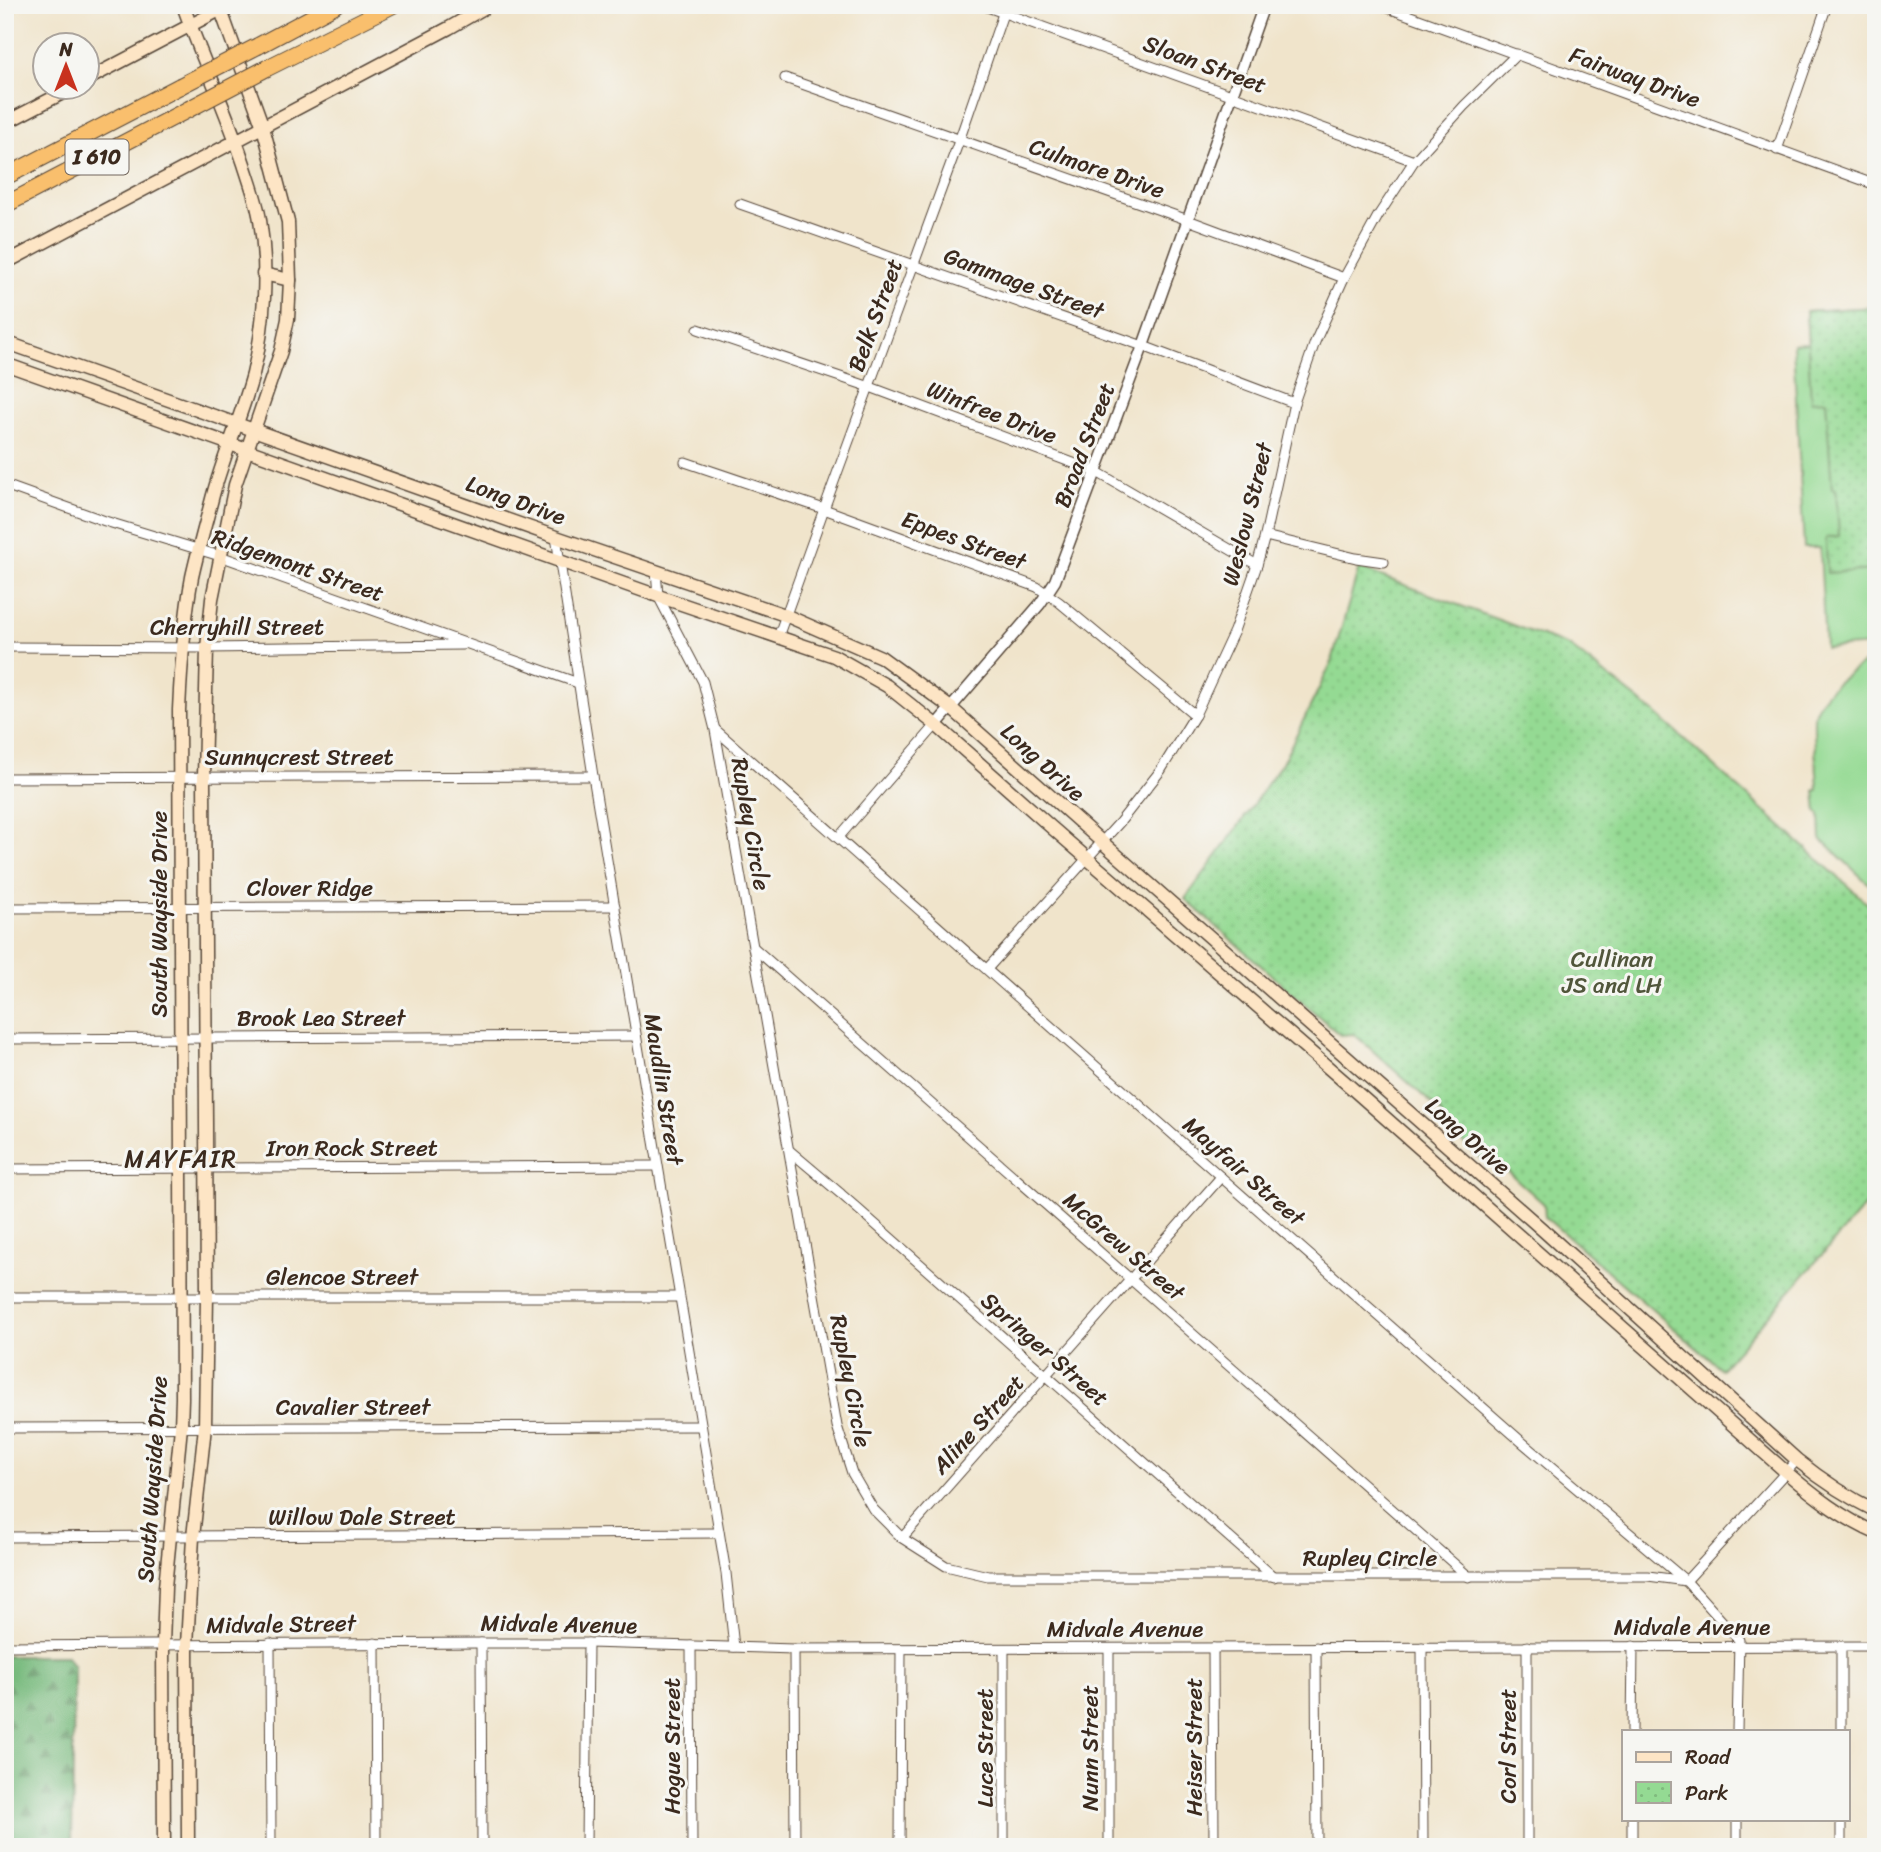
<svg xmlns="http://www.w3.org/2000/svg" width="1881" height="1852" font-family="Sriracha,sans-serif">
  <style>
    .green { fill: #94da93; stroke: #688258; stroke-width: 2 }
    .forest { fill: url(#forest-firs); stroke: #59724e; stroke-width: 2 }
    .park { fill: url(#park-dots); stroke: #688258; stroke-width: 2 }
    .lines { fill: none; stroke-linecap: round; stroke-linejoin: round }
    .minor-casing { stroke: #564638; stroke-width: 11 }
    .tertiary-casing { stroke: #564638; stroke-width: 13 }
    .secondary-casing { stroke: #564638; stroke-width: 15 }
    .motorway-casing { stroke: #564638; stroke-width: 18 }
    .minor { stroke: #fff; stroke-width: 9 }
    .tertiary { stroke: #fff; stroke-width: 10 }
    .secondary { stroke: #fde5c5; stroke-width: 12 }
    .motorway { stroke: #f9bf6d; stroke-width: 16 }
    .motorway-bridge-casing { stroke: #564638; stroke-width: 18; stroke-linecap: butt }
    .motorway-bridge { stroke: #f9bf6d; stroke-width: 16 }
    .labels { text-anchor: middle; stroke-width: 6; stroke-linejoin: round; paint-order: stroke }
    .shield { fill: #f6f6f2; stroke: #73675e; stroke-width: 2 }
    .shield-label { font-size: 21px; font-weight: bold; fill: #3b2a1e }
    .street-label { font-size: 23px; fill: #3b2a1e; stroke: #f6f6f2 }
    .park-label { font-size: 23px; fill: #51563b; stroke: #f6f6f2 }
    .neighbourhood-label { font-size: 24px; letter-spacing: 2px; fill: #3b2a1e; stroke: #f6f6f2 }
  </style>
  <defs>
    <pattern id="forest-firs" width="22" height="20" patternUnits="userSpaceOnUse" patternTransform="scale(1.75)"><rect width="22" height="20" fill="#77ba7d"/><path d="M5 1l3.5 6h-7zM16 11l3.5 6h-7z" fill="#639766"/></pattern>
    <pattern id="park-dots" width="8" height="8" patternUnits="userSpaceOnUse" patternTransform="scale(1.75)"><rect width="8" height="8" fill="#94da93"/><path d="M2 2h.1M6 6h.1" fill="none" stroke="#80bb7e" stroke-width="1.8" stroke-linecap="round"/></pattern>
  </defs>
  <rect width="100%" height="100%" fill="#f6f6f2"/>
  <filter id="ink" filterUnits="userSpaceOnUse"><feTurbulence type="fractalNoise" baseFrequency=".0143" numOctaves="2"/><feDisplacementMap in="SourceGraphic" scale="14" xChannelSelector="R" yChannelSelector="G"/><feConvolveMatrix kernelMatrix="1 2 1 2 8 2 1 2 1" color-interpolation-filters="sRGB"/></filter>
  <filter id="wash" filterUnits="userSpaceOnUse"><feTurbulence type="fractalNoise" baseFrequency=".00686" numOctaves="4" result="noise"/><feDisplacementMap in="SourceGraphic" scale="28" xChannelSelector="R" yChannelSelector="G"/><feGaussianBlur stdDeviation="1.57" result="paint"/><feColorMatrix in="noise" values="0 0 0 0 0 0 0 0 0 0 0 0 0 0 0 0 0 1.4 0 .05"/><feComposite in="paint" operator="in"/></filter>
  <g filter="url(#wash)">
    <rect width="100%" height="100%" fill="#f0e4cb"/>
    <g class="green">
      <polygon points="1876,307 1876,645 1825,648 1820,548 1804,548 1793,344 1808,343 1806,311"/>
      <path d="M1862,664H1876V886H1871L1821,839L1820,814L1817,813L1815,790H1818C1818,776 1811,721 1815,712C1823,691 1845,676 1862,664Z"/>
    </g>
    <polygon class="forest" points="5,1656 67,1656 74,1667 72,1847 5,1847"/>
    <g class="park">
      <polygon points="1876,307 1876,570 1827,573 1826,538 1839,536 1836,489 1832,489 1826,400 1811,401 1806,311"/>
      <polygon points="1359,568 1569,646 1655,713 1869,905 1876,904 1876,1210 1865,1206 1721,1369 1545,1217 1544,1204 1495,1160 1480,1158 1446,1127 1440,1111 1354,1034 1340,1035 1185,899 1235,831 1285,758 1331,664"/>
    </g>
  </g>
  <g filter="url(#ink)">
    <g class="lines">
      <defs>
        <g id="minor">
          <polyline points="982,5 1414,161"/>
          <polyline points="1380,5 1876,185"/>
          <polyline points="785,78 1188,220 1344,278"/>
          <polyline points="1777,150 1827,5"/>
          <polyline points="740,204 1143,346 1294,403"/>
          <polyline points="698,329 870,387 1097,472 1257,565"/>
          <polyline points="685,462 824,509 1037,587 1059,602 1195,715"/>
          <polyline points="5,485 105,521 220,556 578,683"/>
          <polyline points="1265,536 1356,558 1384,562"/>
          <polyline points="556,537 593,776 726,1573 734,1647"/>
          <polyline points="656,570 658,596 703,682 715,730 837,1426 852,1473 873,1509 902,1538 946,1566 988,1576 1648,1576 1686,1581 1797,1460"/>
          <polyline points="778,637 824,509 959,141 1006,5"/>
          <polyline points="5,647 207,648 462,645"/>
          <polyline points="716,730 1221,1177 1522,1442 1686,1581 1739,1640 1737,1731"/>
          <polyline points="5,778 593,776"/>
          <polyline points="838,838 936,725"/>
          <polyline points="5,908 615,906"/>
          <polyline points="753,947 1469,1577"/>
          <polyline points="987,969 1120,822 1161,770 1195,715 1234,631 1257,565 1265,536 1294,403 1315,342 1344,278 1378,216 1414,161 1464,106 1517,54"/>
          <polyline points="5,1039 636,1036"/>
          <polyline points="790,1151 841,1194 1274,1577"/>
          <polyline points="5,1169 657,1166"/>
          <polyline points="5,1297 679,1297"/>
          <polyline points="5,1428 701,1426"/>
          <polyline points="5,1537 719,1533"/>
          <polyline points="902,1538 1221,1177"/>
          <polyline points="270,1643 271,1847"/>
          <polyline points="375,1643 376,1847"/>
          <polyline points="481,1643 482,1847"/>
          <polyline points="5,1646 481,1643 588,1643 794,1649 1876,1646"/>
          <polyline points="691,1646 692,1847"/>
          <polyline points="1527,1646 1527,1847"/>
          <polyline points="1841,1646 1841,1731"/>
          <polyline points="1316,1647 1317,1847"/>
          <polyline points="1422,1647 1423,1847"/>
          <polyline points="1213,1648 1214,1847"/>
          <polyline points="794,1649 795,1847"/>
          <polyline points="1109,1649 1109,1847"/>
          <polyline points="1632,1731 1633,1646"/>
          <polyline points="1841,1819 1841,1847"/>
          <polyline points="586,1847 588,1643"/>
          <polyline points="900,1847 901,1649"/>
          <polyline points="1004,1847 1004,1649"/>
          <polyline points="1632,1847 1632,1819"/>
          <polyline points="1737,1847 1737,1819"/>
        </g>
        <polyline id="tertiary" points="936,725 1040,604 1055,581 1143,346 1264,5"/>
        <g id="secondary">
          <polyline points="88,79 229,5"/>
          <polyline points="5,123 72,88"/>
          <polyline points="5,263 449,28 489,5"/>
          <polyline points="263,274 290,280"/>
          <path d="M5,342L556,537L785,615L881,657L951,708L1102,842L1544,1231L1797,1460C1822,1480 1847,1497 1876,1511"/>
          <path d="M5,364L658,596L834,656L887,686L936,725L1051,827L1346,1083L1786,1472C1814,1496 1842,1518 1876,1533"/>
          <path d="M164,1847L163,1645L165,1587L181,1427L182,1398L179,710C181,666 184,620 192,577C198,550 206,522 213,495C224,454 242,415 253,374C265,325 268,270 260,220C257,201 250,183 244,164C226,110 202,59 183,5"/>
          <polyline points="188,1847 187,1645 193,1537 205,1427 207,1296 204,777 207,648 212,599 235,485 281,351 288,319 290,280 288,222 263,127 219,5"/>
        </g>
        <g id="motorway">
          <polyline points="258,46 335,5"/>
          <polyline points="267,68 393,5"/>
          <polyline points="5,177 180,86"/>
          <polyline points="5,205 189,109"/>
        </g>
      </defs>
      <use href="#minor" class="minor-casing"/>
      <use href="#tertiary" class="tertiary-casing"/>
      <use href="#secondary" class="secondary-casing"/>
      <use href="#motorway" class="motorway-casing"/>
      <use href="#minor" class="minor"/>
      <use href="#tertiary" class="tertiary"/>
      <use href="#secondary" class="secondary"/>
      <use href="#motorway" class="motorway"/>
      <defs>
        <g id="motorway-bridge">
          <polyline points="180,86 258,46"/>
          <polyline points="189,109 267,68"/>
        </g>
      </defs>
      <use href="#motorway-bridge" class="motorway-bridge-casing"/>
      <use href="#motorway-bridge" class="motorway-bridge"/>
    </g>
  </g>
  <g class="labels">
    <rect class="shield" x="65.5" y="139.5" width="63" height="35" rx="5"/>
    <g class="shield-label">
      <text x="97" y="164">I 610</text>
    </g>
    <g class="street-label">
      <text transform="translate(1205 64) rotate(20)" y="8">Sloan Street</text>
      <text transform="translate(1635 77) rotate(20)" y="8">Fairway Drive</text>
      <text transform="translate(1097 168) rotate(19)" y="8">Culmore Drive</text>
      <text transform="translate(1024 283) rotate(20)" y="8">Gammage Street</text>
      <text transform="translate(875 315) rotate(-70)" y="8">Belk Street</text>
      <text transform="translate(992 412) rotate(21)" y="8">Winfree Drive</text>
      <text transform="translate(1084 445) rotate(-69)" y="8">Broad Street</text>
      <text transform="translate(516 500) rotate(20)" y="8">Long Drive</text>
      <text transform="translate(1247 514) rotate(-76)" y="8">Weslow Street</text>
      <text transform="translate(964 540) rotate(20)" y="8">Eppes Street</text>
      <text transform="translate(298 565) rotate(19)" y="8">Ridgemont Street</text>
      <text x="237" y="635">Cherryhill Street</text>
      <text x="299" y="765">Sunnycrest Street</text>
      <text transform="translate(1043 762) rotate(42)" y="8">Long Drive</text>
      <text transform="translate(751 824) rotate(80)" y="8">Rupley Circle</text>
      <text x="310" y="896">Clover Ridge</text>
      <text transform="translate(159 914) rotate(-90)" y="8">South Wayside Drive</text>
      <text x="321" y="1026">Brook Lea Street</text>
      <text transform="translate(664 1089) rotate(81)" y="8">Maudlin Street</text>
      <text transform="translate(1468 1136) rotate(41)" y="8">Long Drive</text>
      <text x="352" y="1156">Iron Rock Street</text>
      <text transform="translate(1244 1171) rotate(41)" y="8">Mayfair Street</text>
      <text transform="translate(1124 1246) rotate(41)" y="8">McGrew Street</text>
      <text x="342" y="1285">Glencoe Street</text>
      <text transform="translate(1045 1349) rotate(41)" y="8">Springer Street</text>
      <text transform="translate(851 1381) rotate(79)" y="8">Rupley Circle</text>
      <text x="353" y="1415">Cavalier Street</text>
      <text transform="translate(978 1424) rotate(-48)" y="8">Aline Street</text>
      <text transform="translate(152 1479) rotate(-86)" y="8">South Wayside Drive</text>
      <text x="362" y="1525">Willow Dale Street</text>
      <text x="1370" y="1566">Rupley Circle</text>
      <text transform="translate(281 1624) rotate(-1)" y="8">Midvale Street</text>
      <text transform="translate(559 1624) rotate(1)" y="8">Midvale Avenue</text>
      <text x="1692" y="1635">Midvale Avenue</text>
      <text x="1125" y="1637">Midvale Avenue</text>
      <text transform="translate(672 1746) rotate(-90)" y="8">Hogue Street</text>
      <text transform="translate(1508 1746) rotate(-90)" y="8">Corl Street</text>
      <text transform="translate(1194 1747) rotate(-90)" y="8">Heiser Street</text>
      <text transform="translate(985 1748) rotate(-90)" y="8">Luce Street</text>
      <text transform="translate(1090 1748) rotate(-90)" y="8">Nunn Street</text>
    </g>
    <g class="park-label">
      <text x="1612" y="967">Cullinan<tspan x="1612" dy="26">JS and LH</tspan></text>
    </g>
    <g class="neighbourhood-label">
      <text x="181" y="1167">MAYFAIR</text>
    </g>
  </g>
  <rect width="1881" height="1852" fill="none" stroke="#f6f6f2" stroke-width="28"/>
  <rect x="1622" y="1730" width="228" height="91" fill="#f6f6f2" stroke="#aba49d" stroke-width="2"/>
  <rect x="1636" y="1752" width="35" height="10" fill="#fde5c5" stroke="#aba49d" stroke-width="2"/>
  <text x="1685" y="1764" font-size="21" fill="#3b2a1e">Road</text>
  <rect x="1636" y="1782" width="35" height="21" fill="url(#park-dots)" stroke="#aba49d" stroke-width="2"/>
  <text x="1685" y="1800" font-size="21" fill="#3b2a1e">Park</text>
  <g transform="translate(66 66)"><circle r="33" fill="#f6f6f2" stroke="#aba49d" stroke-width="2"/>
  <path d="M0-5L12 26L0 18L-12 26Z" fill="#c8321e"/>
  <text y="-10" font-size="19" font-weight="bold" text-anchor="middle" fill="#3b2a1e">N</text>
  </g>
</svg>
